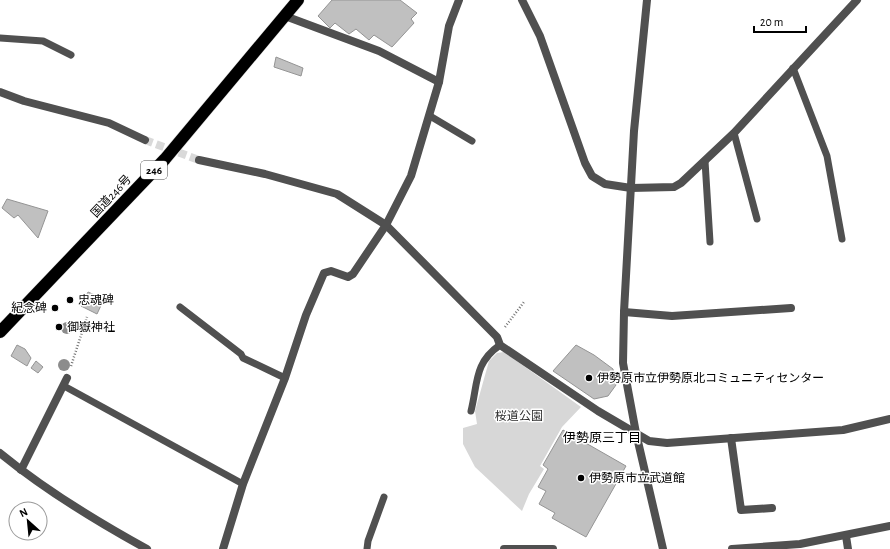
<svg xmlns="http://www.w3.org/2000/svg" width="890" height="549" font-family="'Alegreya Sans','Noto Sans JP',sans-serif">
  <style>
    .park { fill: #d7d7d7 }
    .building { fill: #c0c0c0; stroke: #949494 }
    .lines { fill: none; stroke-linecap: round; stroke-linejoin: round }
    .street-tunnel { stroke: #d9d9d9; stroke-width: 8; stroke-dasharray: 8 4; stroke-linecap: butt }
    .highway-casing { stroke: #dbdbdb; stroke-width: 13 }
    .path { stroke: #727272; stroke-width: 2.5; stroke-dasharray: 1 2; stroke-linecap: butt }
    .lane { stroke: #505050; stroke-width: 7 }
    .street { stroke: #505050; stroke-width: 8 }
    .highway { stroke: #000; stroke-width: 12 }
    .tree { fill: #8c8c8c }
    .poi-dot { fill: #000; stroke: #fff; stroke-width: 1.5 }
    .labels { text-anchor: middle; stroke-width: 3; stroke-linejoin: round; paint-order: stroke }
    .shield { fill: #fff; stroke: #4c4c4c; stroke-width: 1 }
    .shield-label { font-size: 11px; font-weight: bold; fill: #000 }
    .street-label { font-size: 12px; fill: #000; stroke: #fff }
    .poi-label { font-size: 12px; fill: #000; stroke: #fff; text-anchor: start }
    .park-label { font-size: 12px; fill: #2e2e2e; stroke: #fff }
    .neighbourhood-label { font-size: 13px; fill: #000; stroke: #fff }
  </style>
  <rect width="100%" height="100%" fill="#fff"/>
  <polygon class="park" points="504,352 581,407 562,427 540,466 544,469 529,494 522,511 475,467 463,444 463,428 477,424 475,411 489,361 497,353"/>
  <g class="building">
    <polygon points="332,0 400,0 417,13 411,19 414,23 392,47 374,35 369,40 356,29 349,34 335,23 330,28 318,16"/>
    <polygon points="276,57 303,68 301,76 274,67"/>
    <polygon points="7,199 48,211 38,238 18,215 14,218 2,208"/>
    <polygon points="88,292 104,299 97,314 81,306"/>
    <polygon points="17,345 25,349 31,358 27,366 11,356"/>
    <polygon points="576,345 594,355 613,369 616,385 608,396 594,399 553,371"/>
    <polygon points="36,361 43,367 38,373 31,368"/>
    <polygon points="563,430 626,466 586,537 552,518 555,513 539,504 546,491 538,487 548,469 543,465"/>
  </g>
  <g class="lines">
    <polyline class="street-tunnel" points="145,140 199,160"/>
    <defs>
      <polyline id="highway" points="0,332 165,159 298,0"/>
    </defs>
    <use href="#highway" class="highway-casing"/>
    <g class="path">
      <polyline points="505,327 524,302"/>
      <polyline points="71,366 87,317"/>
    </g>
    <g class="lane">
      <polyline points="0,38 43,41 71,55"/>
      <polyline points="793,68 827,156 842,239"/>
      <polyline points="430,116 472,141"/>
      <polyline points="734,133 757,219"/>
      <polyline points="705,161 710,242"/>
      <polyline points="180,307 241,354 243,358 285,378"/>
      <polyline points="64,386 243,484"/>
      <path d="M471,411C478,383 474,363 500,345"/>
      <polyline points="367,549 368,541 384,497"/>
    </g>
    <g class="street">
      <polyline points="522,0 540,36 585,163 592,176 605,184 631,188 674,187 681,183 734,133 857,0"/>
      <polyline points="647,0 634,131 624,312 623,363 636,433 663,549"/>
      <polyline points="285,16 379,51 439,82"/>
      <polyline points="0,92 24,101 109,123 145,140"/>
      <polyline points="199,160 265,174 337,194 386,225 497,337 500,345 598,411 649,441 667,443 843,430 890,419"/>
      <polyline points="624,312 672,316 791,308"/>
      <polyline points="731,438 741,510 772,508"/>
      <path d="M0,453C45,490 96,521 147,549"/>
      <polyline points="21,470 67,378"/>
      <polyline points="846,536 848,549"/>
      <polyline points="223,549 243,484 285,378 306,315 324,273 331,271 348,277 353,274 386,225 411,176 439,82 449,26 459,0"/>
      <polyline points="504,549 553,549"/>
      <polyline points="732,549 800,544 890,526"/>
    </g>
    <use href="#highway" class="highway"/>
  </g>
  <g class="tree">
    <circle cx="67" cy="328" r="6"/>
    <circle cx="64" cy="365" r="6"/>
  </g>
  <g class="poi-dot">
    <circle cx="70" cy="300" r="4"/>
    <circle cx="55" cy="308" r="4"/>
    <circle cx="59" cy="327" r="4"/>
    <circle cx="589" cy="378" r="4"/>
    <circle cx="581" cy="478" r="4"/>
  </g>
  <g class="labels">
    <rect class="shield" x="141" y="161" width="26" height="18" rx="3"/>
    <g class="shield-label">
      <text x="154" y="174">246</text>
    </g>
    <g class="street-label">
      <text transform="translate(111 196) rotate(-47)" y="4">国道246号</text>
    </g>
    <g class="poi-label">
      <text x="78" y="304">忠魂碑</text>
      <text x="47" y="312" text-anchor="end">紀念碑</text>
      <text x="67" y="331">御嶽神社</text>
      <text x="597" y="382">伊勢原市立伊勢原北コミュニティセンター</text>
      <text x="589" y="482">伊勢原市立武道館</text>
    </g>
    <g class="park-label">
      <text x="519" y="420">桜道公園</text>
    </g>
    <g class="neighbourhood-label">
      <text x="602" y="442">伊勢原三丁目</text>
    </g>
  </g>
  <g transform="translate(28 521) rotate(333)"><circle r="19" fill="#ffffff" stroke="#999999"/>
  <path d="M0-3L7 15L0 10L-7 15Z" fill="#000000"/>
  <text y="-6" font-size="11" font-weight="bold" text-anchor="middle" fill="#000000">N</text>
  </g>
  <path d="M754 26v6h52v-6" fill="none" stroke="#000000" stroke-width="2"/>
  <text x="760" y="26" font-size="12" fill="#000000" stroke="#ffffff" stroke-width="3" paint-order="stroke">20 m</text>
</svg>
